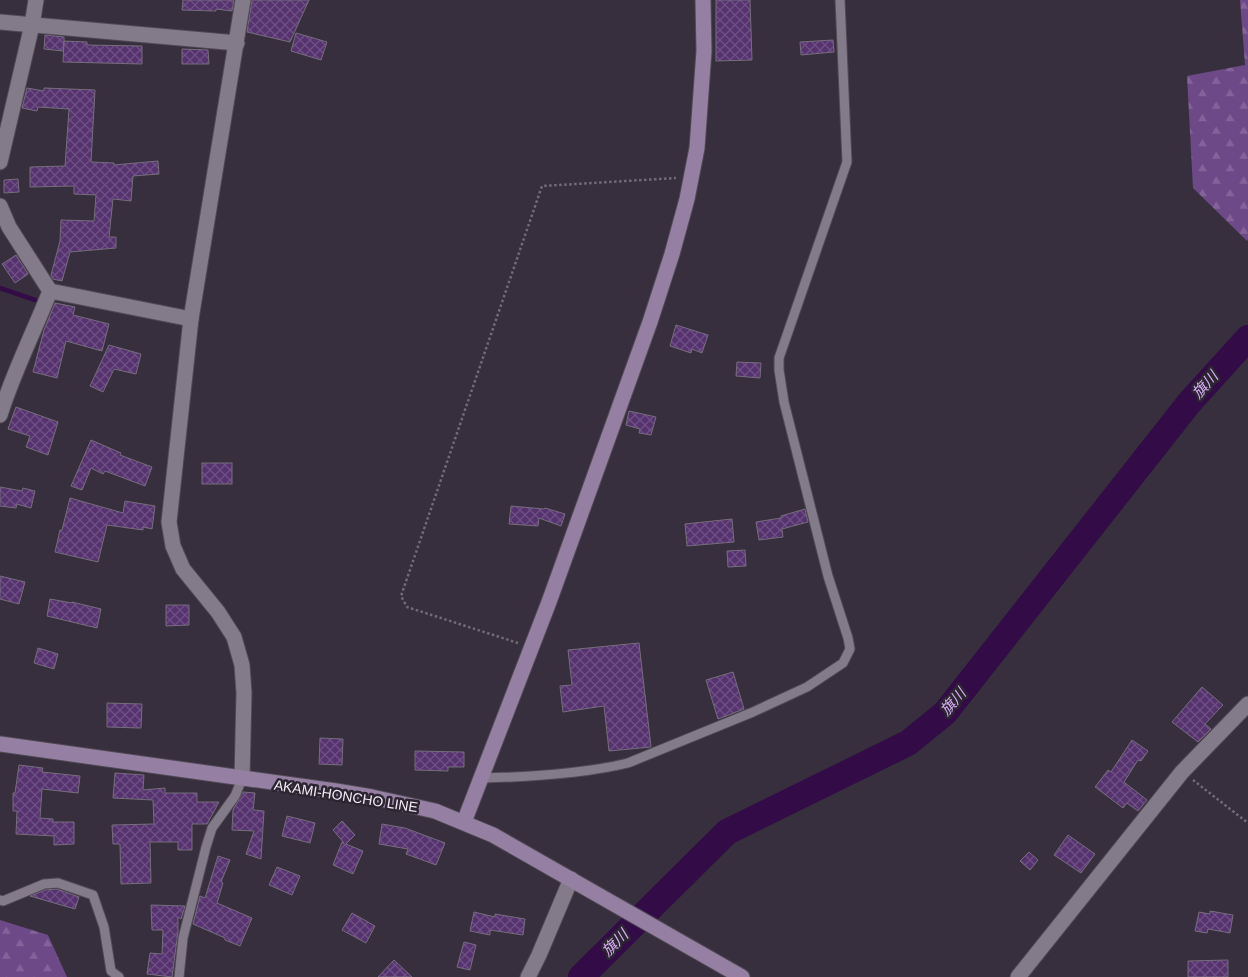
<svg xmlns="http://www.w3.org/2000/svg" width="1248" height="977" font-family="Arial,'Noto Sans JP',sans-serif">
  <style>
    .forest { fill: url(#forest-firs) }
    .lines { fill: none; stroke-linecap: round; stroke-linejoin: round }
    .stream { stroke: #320b47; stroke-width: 4.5 }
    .river { stroke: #320b47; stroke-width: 26 }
    .building { fill: url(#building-cross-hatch); stroke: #756d7c }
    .lane-casing { stroke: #514a55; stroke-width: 11 }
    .street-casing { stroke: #514a55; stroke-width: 17 }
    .secondary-casing { stroke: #514a55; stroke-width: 17 }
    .path { stroke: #716a77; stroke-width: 2.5; stroke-dasharray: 2.5 2.5; stroke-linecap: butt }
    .lane { stroke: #837b8a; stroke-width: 9 }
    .street { stroke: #837b8a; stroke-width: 15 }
    .secondary { stroke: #9580a4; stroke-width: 15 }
    .labels { text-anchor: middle; stroke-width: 5; stroke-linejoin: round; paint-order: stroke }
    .street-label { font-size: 14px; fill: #f1ecf5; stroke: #2d2532 }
    .water-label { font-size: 15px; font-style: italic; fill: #dab0f9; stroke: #2d2532 }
  </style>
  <defs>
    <pattern id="forest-firs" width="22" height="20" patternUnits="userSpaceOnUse" patternTransform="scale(1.25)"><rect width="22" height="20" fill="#6e4988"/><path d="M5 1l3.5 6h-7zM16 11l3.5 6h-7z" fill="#836399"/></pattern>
    <pattern id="building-cross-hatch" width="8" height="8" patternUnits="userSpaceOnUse" patternTransform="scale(1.25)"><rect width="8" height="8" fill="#56326f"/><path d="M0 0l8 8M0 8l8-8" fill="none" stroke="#6f5084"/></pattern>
  </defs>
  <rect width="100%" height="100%" fill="#372f3d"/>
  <g class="forest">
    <polygon points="1240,0 1248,0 1248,239 1247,241 1193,188 1187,76 1245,65"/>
    <polygon points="0,920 48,935 67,977 0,977"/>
  </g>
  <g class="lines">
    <polyline class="stream" points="0,288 35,300"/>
    <polyline class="river" points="581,977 727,832 908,743 945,713 1189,403 1248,338"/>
  </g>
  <g class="building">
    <polygon points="183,0 234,0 232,11 216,9 216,11 182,10"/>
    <polygon points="252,0 309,0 290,42 247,32"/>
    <polygon points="716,0 750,0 752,60 716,61"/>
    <polygon points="296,33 327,42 321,60 291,51"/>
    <polygon points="45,35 64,37 64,41 87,42 87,45 142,46 142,64 63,62 64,41 63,51 44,49"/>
    <polygon points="833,40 834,52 801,55 800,42"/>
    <polygon points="182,49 208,50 209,64 182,64"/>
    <polygon points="27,88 44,91 44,88 95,90 91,162 114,163 114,165 158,161 159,174 133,176 131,201 113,199 109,237 116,237 116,248 70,252 62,281 53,279 51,275 60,241 61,220 94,221 96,195 74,194 74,186 30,187 30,167 65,166 69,109 38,107 37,111 22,108"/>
    <polygon points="18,179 19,192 4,193 4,180"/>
    <polygon points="16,255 28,274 15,283 2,264"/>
    <polygon points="55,303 75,307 73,315 109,324 102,351 66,341 57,378 33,372 44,330"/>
    <polygon points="676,325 708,335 702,353 692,349 691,353 670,346"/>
    <polygon points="109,345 141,354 136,374 114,369 103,392 90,386"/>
    <polygon points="737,362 761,363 760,378 736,376"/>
    <polygon points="16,407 58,422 48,455 26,447 30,436 8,429"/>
    <polygon points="629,411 656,417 651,435 639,433 640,429 626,425"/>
    <polygon points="91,440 121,453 120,455 152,467 145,486 105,471 103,474 91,468 82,490 71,486"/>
    <rect x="202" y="463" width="30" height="21"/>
    <polygon points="0,487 22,491 23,488 35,491 31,508 17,504 16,508 0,506"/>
    <polygon points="70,498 123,513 125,501 155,506 152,529 143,527 143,530 107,525 98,562 55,552 60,530 62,530"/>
    <polygon points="511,506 544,509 545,508 565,514 561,526 539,518 538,526 509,524"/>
    <polygon points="805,509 808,522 782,529 783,537 759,540 756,522 781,518 781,516"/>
    <polygon points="732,519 734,542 687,546 685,524"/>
    <polygon points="745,550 746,566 728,567 727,551"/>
    <polygon points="0,576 25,582 19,604 0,599"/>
    <polygon points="50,599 72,603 72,602 101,609 97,628 47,616"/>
    <polygon points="166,605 189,605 189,625 166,626"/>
    <polygon points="639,643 651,747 609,751 604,706 563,712 560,686 572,685 568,650"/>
    <polygon points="38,648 58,654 54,669 34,663"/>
    <polygon points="733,672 744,709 718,719 706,680"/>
    <polygon points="1202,687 1223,705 1205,724 1211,729 1198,742 1172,722"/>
    <polygon points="107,703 142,704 141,728 107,727"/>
    <polygon points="320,738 343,739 342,765 319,764"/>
    <polygon points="1132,740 1148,751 1141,761 1138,760 1124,782 1147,800 1138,811 1127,803 1123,808 1095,787 1108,770 1111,772"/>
    <polygon points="415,751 464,752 464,767 448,767 448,771 415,770"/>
    <polygon points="19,765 43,768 42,772 80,776 78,793 42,789 40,818 53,819 53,822 74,822 74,844 54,845 54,836 16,834 17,811 13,811 13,793 15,793"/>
    <polygon points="115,773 144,775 143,790 165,788 165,793 197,793 197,802 219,802 207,824 192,824 192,850 178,850 178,842 150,842 151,883 121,884 120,844 113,844 112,825 154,824 153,800 113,798"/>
    <polygon points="243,792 255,793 253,810 264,811 261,859 246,854 254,831 232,830 233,810"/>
    <polygon points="287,816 315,823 310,843 282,836"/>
    <polygon points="342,821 355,835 346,844 363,851 353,874 333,865 342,842 344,843 333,830"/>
    <polygon points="382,824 405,828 445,843 436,865 406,854 408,849 379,844"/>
    <polygon points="1068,835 1095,854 1081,873 1054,855"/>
    <polygon points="1029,852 1038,860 1030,870 1020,861"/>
    <polygon points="218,856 230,860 221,882 223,883 217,903 252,918 240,946 225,940 225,938 193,924 200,896 205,898"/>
    <polygon points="277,867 300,876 292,895 269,885"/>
    <polygon points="57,889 79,897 75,909 30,896 45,890"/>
    <polygon points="151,905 185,906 181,919 178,917 178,932 172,977 147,974 150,953 162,954 163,930 152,930"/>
    <polygon points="1210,911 1233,915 1230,933 1208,929 1207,933 1195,931 1199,912 1210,914"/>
    <polygon points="474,912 495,917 495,914 525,919 523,935 490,930 490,935 470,931"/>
    <polygon points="352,913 375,926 366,943 342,930"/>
    <polygon points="464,942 476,945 470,970 457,967"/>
    <polygon points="394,960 412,977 378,977"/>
    <polygon points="1228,960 1228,977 1188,977 1188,961"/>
  </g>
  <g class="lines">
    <defs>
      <g id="lane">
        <path d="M482,778C528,777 583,774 628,763L753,712L807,687L843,663L850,649L848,638L828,576L784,402L779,370V358L847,162L840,0"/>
        <polyline points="0,900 3,901 44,884 58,883 93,895 104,927 111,971 119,977"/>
        <polyline points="179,977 183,938 206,847 212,828 235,796 242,779"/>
      </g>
      <g id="street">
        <polyline points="0,22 237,43"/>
        <polyline points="0,162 32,25 36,0"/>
        <path d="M0,206L9,227L50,291C34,332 13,373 0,415"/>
        <polyline points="50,291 191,319"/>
        <polyline points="242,779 244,693 242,665 234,637 218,612 183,569 173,546 169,522 191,319 243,0"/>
        <polyline points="528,977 539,955 571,879"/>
        <polyline points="1018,977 1182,772 1248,704"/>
      </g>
      <g id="secondary">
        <polyline points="0,744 336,791 372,797 435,811 493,835 742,977"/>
        <polyline points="464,822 549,602 650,322 672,254 687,199 697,148 704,51 703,0"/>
      </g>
    </defs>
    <use href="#lane" class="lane-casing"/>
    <use href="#street" class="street-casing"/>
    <use href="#secondary" class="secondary-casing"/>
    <g class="path">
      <polyline points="518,643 407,607 401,596 542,186 676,178"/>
      <polyline points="1193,780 1248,823"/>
    </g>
    <use href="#lane" class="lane"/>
    <use href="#street" class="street"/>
    <use href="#secondary" class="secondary"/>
  </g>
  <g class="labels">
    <g class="street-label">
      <text transform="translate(346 796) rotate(9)" y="5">AKAMI-HONCHO LINE</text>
    </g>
    <g class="water-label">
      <text transform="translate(1205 385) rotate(-48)" y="5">旗川</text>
      <text transform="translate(953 702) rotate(-49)" y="5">旗川</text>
      <text transform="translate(615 943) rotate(-45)" y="5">旗川</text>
    </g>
  </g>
</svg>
